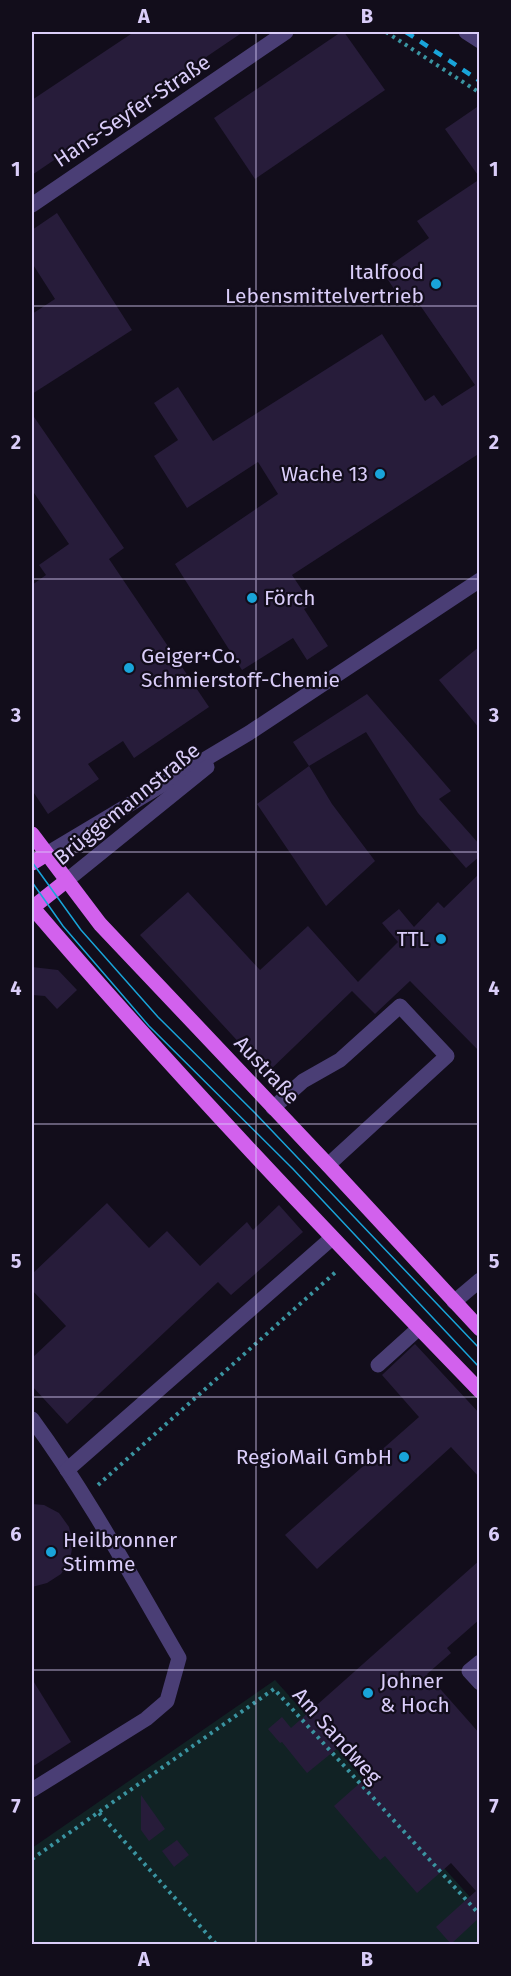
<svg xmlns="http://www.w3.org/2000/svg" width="511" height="1976" font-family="'Fira Sans',sans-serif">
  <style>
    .green { fill: #112224 }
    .building { fill: #271c3a }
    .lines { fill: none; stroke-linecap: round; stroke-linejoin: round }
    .path { stroke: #3a94a1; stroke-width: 4; stroke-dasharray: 3 4.5; stroke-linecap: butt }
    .minor { stroke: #4a3e75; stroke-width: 15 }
    .major { stroke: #d261ed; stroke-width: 15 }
    .tram { stroke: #19a4d9; stroke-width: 1.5 }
    .rail { stroke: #19a4d9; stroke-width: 4.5; stroke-dasharray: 9 8; stroke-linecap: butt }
    .grid { fill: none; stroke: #dacdf9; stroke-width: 1.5; stroke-opacity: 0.55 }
    .poi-dot { fill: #19a4d9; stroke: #120d1b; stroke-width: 2 }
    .labels { text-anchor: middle; stroke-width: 4.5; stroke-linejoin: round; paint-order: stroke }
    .street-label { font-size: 21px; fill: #dacdf9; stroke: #120d1b }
    .poi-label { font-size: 21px; fill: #dacdf9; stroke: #120d1b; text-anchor: end }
    .neatline { fill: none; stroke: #dacdf9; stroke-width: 2 }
    .grid-label { font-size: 20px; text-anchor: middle; font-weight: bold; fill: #dacdf9 }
  </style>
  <rect width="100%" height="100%" fill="#120d1b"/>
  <polygon class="green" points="275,1680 479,1907 479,1944 32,1944 32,1848"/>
  <g class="building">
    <polygon points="134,32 243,32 32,175 32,100"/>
    <polygon points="341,32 344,32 385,90 255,179 214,118"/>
    <polygon points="480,105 480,178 445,129"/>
    <polygon points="480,179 480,453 292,575 312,605 304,609 328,646 307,660 293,638 242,670 175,564 278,494 258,462 187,508 154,456 178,440 154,403 178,387 213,441 382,334 425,401 434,395 442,406 475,385 413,295 403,302 384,274 394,267 392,264 429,238 417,221"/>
    <polygon points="57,213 132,330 32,394 32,314 55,299 32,263 32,230"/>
    <polygon points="32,414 124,548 109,559 209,707 134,758 123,741 88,764 99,779 48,814 32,790 32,585 46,575 39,565 69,544 32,490"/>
    <polygon points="480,646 480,729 439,680"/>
    <polygon points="367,694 451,791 439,799 480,845 480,856 466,868 418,813 366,732 309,766 293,742"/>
    <polygon points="309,766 332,804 375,861 326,906 257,804"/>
    <polygon points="480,873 480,1052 410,981 375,1014 352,991 267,1073 140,935 188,892 260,970 308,926 358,982 398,942 382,923 399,909 414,927 438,902 444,908"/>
    <polygon points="32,967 58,970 77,990 57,1009 45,996 32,995"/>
    <polygon points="107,1203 149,1248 167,1231 200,1266 247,1222 253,1230 279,1205 303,1232 231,1295 218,1282 67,1424 32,1386 32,1358 66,1326 32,1290 32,1274"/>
    <polygon points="415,1344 480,1414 480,1478 451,1447 317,1569 285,1535 419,1417 382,1375"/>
    <polygon points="32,1504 44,1505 59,1513 69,1527 73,1543 70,1560 61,1574 47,1583 32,1587"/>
    <polygon points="480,1560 480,1619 447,1648 451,1653 427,1674 480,1734 480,1917 451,1944 436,1927 476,1891 451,1863 417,1893 385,1856 380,1860 334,1806 369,1775 345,1748 342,1751 339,1747 307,1773 282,1742 280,1743 268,1729 282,1717 291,1728"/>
    <polygon points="32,1679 71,1742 32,1767"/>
    <polygon points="141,1795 165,1829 149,1841 141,1830"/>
    <polygon points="177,1840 189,1855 174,1867 162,1851"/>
  </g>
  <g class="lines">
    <g class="path">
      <polyline points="386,32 480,93"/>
      <polyline points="98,1485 338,1270"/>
      <polyline points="99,1813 216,1944"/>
      <polyline points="32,1859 274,1689 480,1915"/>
    </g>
    <g class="minor">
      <polyline points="466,32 480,41"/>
      <polyline points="32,205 286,32"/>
      <polyline points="45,855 249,733 480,580"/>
      <polyline points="66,881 207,767"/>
      <polyline points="273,1108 303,1081 340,1060 400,1006 447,1056 328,1165"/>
      <polyline points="454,1302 480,1280"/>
      <polyline points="378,1365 419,1328"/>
      <path d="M32,1419C87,1494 132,1577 179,1658L167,1701L146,1719L32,1790"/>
      <polyline points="67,1470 332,1238"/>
      <polyline points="480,1662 469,1671 480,1683"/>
    </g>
    <g class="major">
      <polyline points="32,834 100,924 328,1165 480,1329"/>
      <polyline points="32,863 45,855"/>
      <path d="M32,907C175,1074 327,1233 480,1391"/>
      <polyline points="32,908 66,881"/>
    </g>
    <g class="tram">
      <polyline points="32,862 81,930 158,1017 255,1113 480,1349"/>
      <polyline points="32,882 63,926 149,1026 293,1169 480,1368"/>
    </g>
    <polyline class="rail" points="406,32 480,81"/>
  </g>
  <path class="grid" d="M256,32V1944M32,306H480M32,579H480M32,852H480M32,1124H480M32,1397H480M32,1670H480"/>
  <g class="poi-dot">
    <circle cx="436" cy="284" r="6"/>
    <circle cx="380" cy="474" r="6"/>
    <circle cx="252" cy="598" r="6"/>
    <circle cx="129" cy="668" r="6"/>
    <circle cx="441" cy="939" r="6"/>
    <circle cx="404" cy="1457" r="6"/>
    <circle cx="51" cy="1552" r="6"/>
    <circle cx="368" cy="1693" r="6"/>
  </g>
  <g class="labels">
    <g class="street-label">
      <text transform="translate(132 111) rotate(-34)" y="7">Hans-Seyfer-Straße</text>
      <text transform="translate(127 804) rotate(-39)" y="7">Brüggemannstraße</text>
      <text transform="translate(267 1070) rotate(47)" y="7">Austraße</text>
      <text transform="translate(337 1736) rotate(48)" y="7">Am Sandweg</text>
    </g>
    <g class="poi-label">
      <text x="424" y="279">Italfood<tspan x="424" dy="24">Lebensmittelvertrieb</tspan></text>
      <text x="368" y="481">Wache 13</text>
      <text x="264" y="605" text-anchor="start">Förch</text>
      <text x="141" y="663" text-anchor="start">Geiger+Co.<tspan x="141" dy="24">Schmierstoff-Chemie</tspan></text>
      <text x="429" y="946">TTL</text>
      <text x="392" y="1464">RegioMail GmbH</text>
      <text x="63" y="1547" text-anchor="start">Heilbronner<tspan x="63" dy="24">Stimme</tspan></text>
      <text x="380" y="1688" text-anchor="start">Johner<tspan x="380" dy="24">&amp; Hoch</tspan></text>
    </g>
  </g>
  <rect width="511" height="1976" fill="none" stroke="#120d1b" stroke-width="66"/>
  <rect x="33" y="33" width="445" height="1910" class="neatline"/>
  <g class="grid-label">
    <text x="144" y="23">A</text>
    <text x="367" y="23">B</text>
    <text x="16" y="176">1</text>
    <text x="494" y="176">1</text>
    <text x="16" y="449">2</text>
    <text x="494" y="449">2</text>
    <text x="16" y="722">3</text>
    <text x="494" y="722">3</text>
    <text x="16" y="995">4</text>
    <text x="494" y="995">4</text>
    <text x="16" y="1268">5</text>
    <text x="494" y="1268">5</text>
    <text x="16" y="1541">6</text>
    <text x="494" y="1541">6</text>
    <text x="16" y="1813">7</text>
    <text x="494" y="1813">7</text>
    <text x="144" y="1966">A</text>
    <text x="367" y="1966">B</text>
  </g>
</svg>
